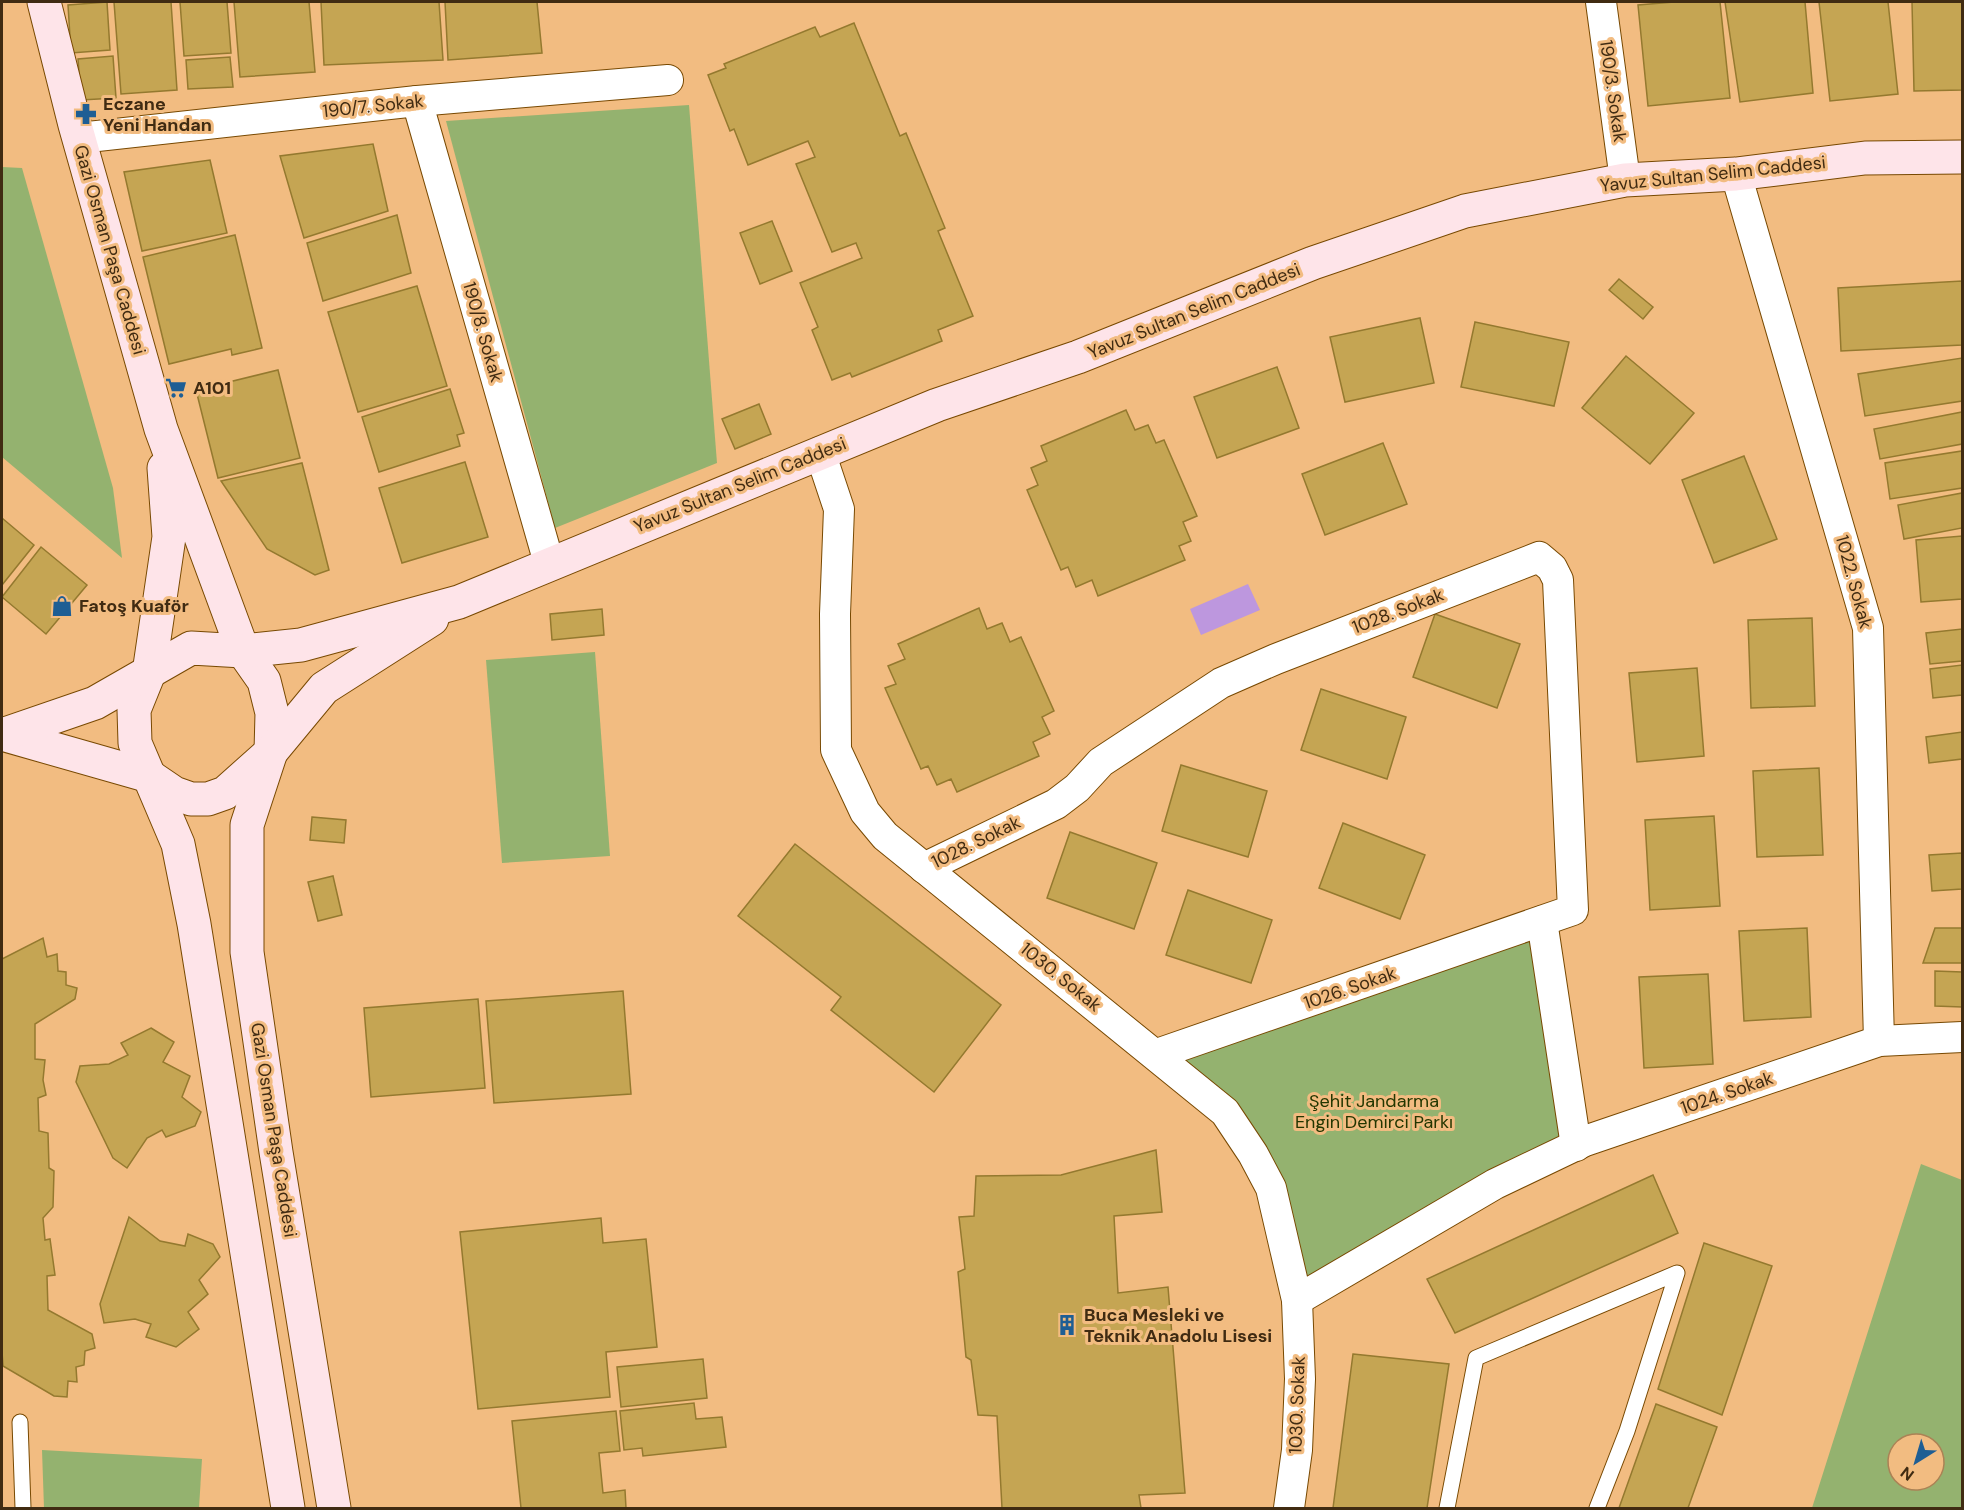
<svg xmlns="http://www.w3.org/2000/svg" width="1964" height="1510" font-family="'DM Sans',sans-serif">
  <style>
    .green { fill: #94b26f; fill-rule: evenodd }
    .water { fill: #bd97de }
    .building { fill: #c5a553; stroke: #94792f; stroke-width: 1.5 }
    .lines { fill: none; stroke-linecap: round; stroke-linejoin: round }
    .service-casing { stroke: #784902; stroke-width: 17 }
    .minor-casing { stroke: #784902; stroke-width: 32 }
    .secondary-casing { stroke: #784902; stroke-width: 35 }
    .service { stroke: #fff; stroke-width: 15 }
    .minor { stroke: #fff; stroke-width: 30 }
    .secondary { stroke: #fee4e9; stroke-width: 33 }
    .labels { text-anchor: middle; stroke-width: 6; stroke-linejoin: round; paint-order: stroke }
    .street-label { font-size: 18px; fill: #402b12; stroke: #f2bc81 }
    .poi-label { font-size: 18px; font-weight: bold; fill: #402b12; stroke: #f2bc81; text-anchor: start }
    .park-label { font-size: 18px; fill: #223600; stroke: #f2bc81 }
  </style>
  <rect width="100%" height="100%" fill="#f2bc81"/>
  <g class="green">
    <polygon points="689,105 717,463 555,528 446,121"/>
    <polygon points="2,167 22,168 113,488 122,558 2,457"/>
    <polygon points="595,652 610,856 502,863 486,660"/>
    <polygon points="1542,921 1576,1146 1297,1300 1271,1188 1157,1054"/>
    <path d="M1921,1164L1962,1180V1508H1812ZM1898,1444H1934V1480H1898Z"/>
    <polygon points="42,1450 202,1459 199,1508 44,1508"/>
  </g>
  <polygon class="water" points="1248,584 1260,610 1201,635 1190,609"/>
  <g class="building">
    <polygon points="107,2 110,50 71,53 68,5"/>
    <polygon points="114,2 171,2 177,90 121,94"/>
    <polygon points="180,2 227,2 231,53 184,56"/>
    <polygon points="234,2 309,2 315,72 240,77"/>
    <polygon points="321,2 439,2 443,60 324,65"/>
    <polygon points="445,2 537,2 542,53 448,60"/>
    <polygon points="1674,2 1720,2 1730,98 1648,106 1638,5"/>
    <polygon points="1725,2 1805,2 1813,93 1740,102"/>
    <polygon points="1819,2 1888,2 1898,94 1830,101"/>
    <polygon points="1912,2 1962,2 1962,90 1914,91"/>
    <polygon points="854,23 900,136 906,133 945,228 938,231 973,316 938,330 942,341 852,377 850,373 832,380 812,330 818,327 800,283 862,258 856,243 832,252 796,164 815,157 808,141 748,165 734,129 730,131 708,75 726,68 724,64 815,27 820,37"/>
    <polygon points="113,56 116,98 81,100 78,59"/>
    <polygon points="230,57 233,87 188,89 186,60"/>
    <polygon points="373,144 388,211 304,238 280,156"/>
    <polygon points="210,160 227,233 142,251 124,172"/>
    <polygon points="397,215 411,273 323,301 307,243"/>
    <polygon points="772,221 792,271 760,284 740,233"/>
    <polygon points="235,235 262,348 232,355 231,349 169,364 143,257"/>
    <polygon points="1619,279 1653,307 1643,319 1609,290"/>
    <polygon points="1962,281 1962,345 1841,351 1838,288"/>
    <polygon points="417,286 447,386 358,412 328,312"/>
    <polygon points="1420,318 1434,383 1345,402 1330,337"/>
    <polygon points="1475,322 1569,342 1554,406 1461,387"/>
    <polygon points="1626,356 1694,413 1650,464 1582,408"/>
    <polygon points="1962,358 1962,401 1865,416 1858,374"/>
    <polygon points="1277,367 1299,428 1217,458 1194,397"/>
    <polygon points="278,370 300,458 218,478 196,390"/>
    <polygon points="450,389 464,433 457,435 460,446 379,472 362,417"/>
    <polygon points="759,404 771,434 735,449 722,419"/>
    <polygon points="1126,410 1135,430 1148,425 1156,443 1164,440 1197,516 1183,522 1191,541 1179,546 1185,560 1098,596 1092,580 1076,587 1068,567 1061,570 1027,490 1038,485 1031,468 1047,461 1041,446"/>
    <polygon points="1962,412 1962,444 1880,459 1874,429"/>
    <polygon points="1383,443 1407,504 1325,535 1302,474"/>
    <polygon points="1962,451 1962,488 1890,499 1885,463"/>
    <polygon points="1744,456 1777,539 1714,563 1682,480"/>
    <polygon points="465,462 488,537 402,563 379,488"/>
    <polygon points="302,463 329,570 315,575 267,549 221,481"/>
    <polygon points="1962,493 1962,528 1904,539 1898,505"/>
    <polygon points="2,518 34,545 2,585"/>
    <polygon points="1962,536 1962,599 1921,602 1916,540"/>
    <polygon points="41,547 87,585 46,634 2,597"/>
    <polygon points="979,608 987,629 1002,623 1010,642 1021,637 1054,711 1042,717 1050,734 1033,742 1039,756 957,792 951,779 937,785 928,766 921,769 885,688 896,684 888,666 905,659 898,644"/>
    <polygon points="602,609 604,635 552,640 550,614"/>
    <polygon points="1435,614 1520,644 1497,708 1413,677"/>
    <polygon points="1812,618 1815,706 1751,708 1748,620"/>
    <polygon points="1962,629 1962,661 1930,664 1926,633"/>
    <polygon points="1962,665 1962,695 1933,698 1930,669"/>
    <polygon points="1697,668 1704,756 1637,762 1629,673"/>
    <polygon points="1321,689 1406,717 1387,779 1301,750"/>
    <polygon points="1962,732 1962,759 1929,763 1926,737"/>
    <polygon points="1181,765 1267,791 1248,857 1162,831"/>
    <polygon points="1819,768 1823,855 1757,857 1753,771"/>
    <polygon points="1714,816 1720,906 1650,910 1645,820"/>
    <polygon points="312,817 346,820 344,843 310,840"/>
    <polygon points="1343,823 1425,855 1400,919 1319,888"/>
    <polygon points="1070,832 1157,863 1134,929 1047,898"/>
    <polygon points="795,844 1001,1005 934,1092 831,1010 841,997 738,916"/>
    <polygon points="1962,853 1962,889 1932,891 1929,855"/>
    <polygon points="333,876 342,915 318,921 308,882"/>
    <polygon points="1188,890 1272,920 1251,983 1166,955"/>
    <polygon points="1807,928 1811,1017 1744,1021 1739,931"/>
    <polygon points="1935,928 1962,928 1962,963 1923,963"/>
    <polygon points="43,938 47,957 57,954 58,971 66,972 66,985 77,988 75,999 35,1024 35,1059 45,1060 43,1080 46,1095 38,1098 39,1131 48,1133 49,1168 54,1171 53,1207 43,1218 45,1240 50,1239 55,1275 47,1276 48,1310 92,1334 95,1348 85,1351 84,1365 76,1367 77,1382 68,1381 67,1397 54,1396 3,1366 2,1352 2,959"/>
    <polygon points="1935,971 1962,972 1962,1007 1935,1006"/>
    <polygon points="1708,974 1713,1064 1644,1068 1639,977"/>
    <polygon points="623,991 631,1094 494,1103 486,1001"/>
    <polygon points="478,999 485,1088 371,1097 364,1008"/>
    <polygon points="151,1028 174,1042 163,1062 190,1076 182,1097 201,1112 195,1126 166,1137 162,1130 147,1138 127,1168 113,1158 76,1082 80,1066 109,1064 128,1055 121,1043"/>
    <polygon points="1156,1150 1162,1212 1114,1216 1118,1293 1168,1287 1185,1493 1139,1495 1141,1508 1002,1508 997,1416 978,1415 971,1360 966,1357 958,1272 965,1269 959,1217 974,1216 976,1176 1061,1175"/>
    <polygon points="1653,1175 1678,1233 1455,1333 1427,1279"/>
    <polygon points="129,1217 160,1241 185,1246 188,1234 213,1244 220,1257 199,1280 208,1294 188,1312 199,1329 176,1347 146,1337 151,1324 135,1319 104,1323 100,1304"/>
    <polygon points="601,1218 603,1243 646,1239 657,1347 606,1352 610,1397 478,1409 460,1232"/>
    <polygon points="1704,1243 1772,1266 1722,1415 1658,1389"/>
    <polygon points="1353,1354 1449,1364 1427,1508 1333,1508"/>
    <polygon points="703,1359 707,1398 621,1407 617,1367"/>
    <polygon points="694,1403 696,1419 722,1417 726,1447 643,1456 642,1448 624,1450 620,1411"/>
    <polygon points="1656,1404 1717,1427 1688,1508 1619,1508"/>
    <polygon points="616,1411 620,1451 599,1453 603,1493 625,1490 626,1508 521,1508 512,1421"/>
  </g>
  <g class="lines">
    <defs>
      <g id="service">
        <polyline points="20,1422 23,1508"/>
        <polyline points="1447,1508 1476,1358 1677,1273 1627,1431 1597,1508"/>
      </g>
      <g id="minor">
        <polyline points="1601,2 1625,180"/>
        <polyline points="417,101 549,563"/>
        <polyline points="79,138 417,101 668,80"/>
        <polyline points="1736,174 1868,628 1879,1041"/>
        <polyline points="820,452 839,509 835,614 836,750 865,812 885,836 1225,1112 1253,1154 1271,1188 1297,1300 1300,1379 1297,1450 1289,1508"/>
        <polyline points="924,868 1056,804 1077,788 1101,762 1221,683 1276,659 1539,557 1552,568 1558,580 1573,910 1157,1054"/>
        <polyline points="1542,921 1576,1146"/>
        <polyline points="1297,1300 1495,1184 1585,1141 1879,1041 1962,1037"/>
      </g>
      <g id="secondary">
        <polyline points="44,2 75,125 161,429 243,651 264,681 272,713 271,752 247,825 247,952 276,1152 334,1508"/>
        <polyline points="164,468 169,537 149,673 134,710 135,743 178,844 194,924 288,1508"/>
        <polyline points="2,734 149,776 174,793 191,799 208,799 225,793 271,752 324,688 432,619"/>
        <polyline points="5,734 95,703 191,648 243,651 301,645 459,602 937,405 1078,357 1313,263 1465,211 1625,180 1736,174 1865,158 1962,157"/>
      </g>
    </defs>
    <use href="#service" class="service-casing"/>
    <use href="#minor" class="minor-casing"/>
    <use href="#secondary" class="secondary-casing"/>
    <use href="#service" class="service"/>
    <use href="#minor" class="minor"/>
    <use href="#secondary" class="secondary"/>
  </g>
  <defs>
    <symbol id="pharmacy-bare" viewBox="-9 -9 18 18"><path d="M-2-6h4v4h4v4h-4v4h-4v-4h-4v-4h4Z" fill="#1e5e94" stroke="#f2bc81" stroke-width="2.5" paint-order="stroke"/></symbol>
    <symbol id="supermarket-bare" viewBox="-9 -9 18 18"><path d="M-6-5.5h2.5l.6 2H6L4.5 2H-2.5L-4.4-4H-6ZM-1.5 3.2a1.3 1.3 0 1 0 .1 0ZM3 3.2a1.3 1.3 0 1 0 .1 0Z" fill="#1e5e94" stroke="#f2bc81" stroke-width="2.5" paint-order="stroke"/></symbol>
    <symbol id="shop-bare" viewBox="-9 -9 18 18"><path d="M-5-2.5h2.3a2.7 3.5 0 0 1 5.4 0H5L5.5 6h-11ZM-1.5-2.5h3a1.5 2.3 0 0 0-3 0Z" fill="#1e5e94" stroke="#f2bc81" stroke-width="2.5" paint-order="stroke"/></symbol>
    <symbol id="building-bare" viewBox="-9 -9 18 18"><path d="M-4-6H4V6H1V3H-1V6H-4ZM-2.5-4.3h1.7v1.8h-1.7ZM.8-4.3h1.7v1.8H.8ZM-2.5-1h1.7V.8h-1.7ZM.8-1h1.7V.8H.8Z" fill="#1e5e94" stroke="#f2bc81" stroke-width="2.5" paint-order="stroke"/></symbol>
  </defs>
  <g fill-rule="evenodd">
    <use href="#pharmacy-bare" x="71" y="99" width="30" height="30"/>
    <use href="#supermarket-bare" x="161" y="373" width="30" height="30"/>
    <use href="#shop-bare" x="47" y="591" width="30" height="30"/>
    <use href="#building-bare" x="1052" y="1310" width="30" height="30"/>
  </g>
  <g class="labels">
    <g class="street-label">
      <text transform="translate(1613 91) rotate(82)" y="6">190/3. Sokak</text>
      <text transform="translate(373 106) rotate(-6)" y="6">190/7. Sokak</text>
      <text transform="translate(1713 174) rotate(-6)" y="6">Yavuz Sultan Selim Caddesi</text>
      <text transform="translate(110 250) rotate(74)" y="6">Gazi Osman Paşa Caddesi</text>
      <text transform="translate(1194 311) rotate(-22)" y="6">Yavuz Sultan Selim Caddesi</text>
      <text transform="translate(483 332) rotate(74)" y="6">190/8. Sokak</text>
      <text transform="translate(740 485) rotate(-22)" y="6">Yavuz Sultan Selim Caddesi</text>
      <text transform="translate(1854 582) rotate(75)" y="6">1022. Sokak</text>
      <text transform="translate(1398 611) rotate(-21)" y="6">1028. Sokak</text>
      <text transform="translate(976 842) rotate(-26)" y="6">1028. Sokak</text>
      <text transform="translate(1061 977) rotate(39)" y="6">1030. Sokak</text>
      <text transform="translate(1350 988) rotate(-19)" y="6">1026. Sokak</text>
      <text transform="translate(1727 1093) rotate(-19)" y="6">1024. Sokak</text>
      <text transform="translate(274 1130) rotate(81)" y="6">Gazi Osman Paşa Caddesi</text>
      <text transform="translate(1297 1405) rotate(-88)" y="6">1030. Sokak</text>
    </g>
    <g class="poi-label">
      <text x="103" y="110">Eczane<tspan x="103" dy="21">Yeni Handan</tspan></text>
      <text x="193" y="394">A101</text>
      <text x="79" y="612">Fatoş Kuaför</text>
      <text x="1084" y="1321">Buca Mesleki ve<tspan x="1084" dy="21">Teknik Anadolu Lisesi</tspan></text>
    </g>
    <g class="park-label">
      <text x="1374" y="1107">Şehit Jandarma<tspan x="1374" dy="21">Engin Demirci Parkı</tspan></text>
    </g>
  </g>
  <rect width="1964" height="1510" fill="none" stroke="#402b12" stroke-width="6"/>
  <g transform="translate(1916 1462) rotate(217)"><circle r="28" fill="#f2bc81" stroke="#ab8255" stroke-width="1.5"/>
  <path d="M0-4.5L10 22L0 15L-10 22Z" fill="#1e5e94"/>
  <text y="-9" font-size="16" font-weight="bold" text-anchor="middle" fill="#402b12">N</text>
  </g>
</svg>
